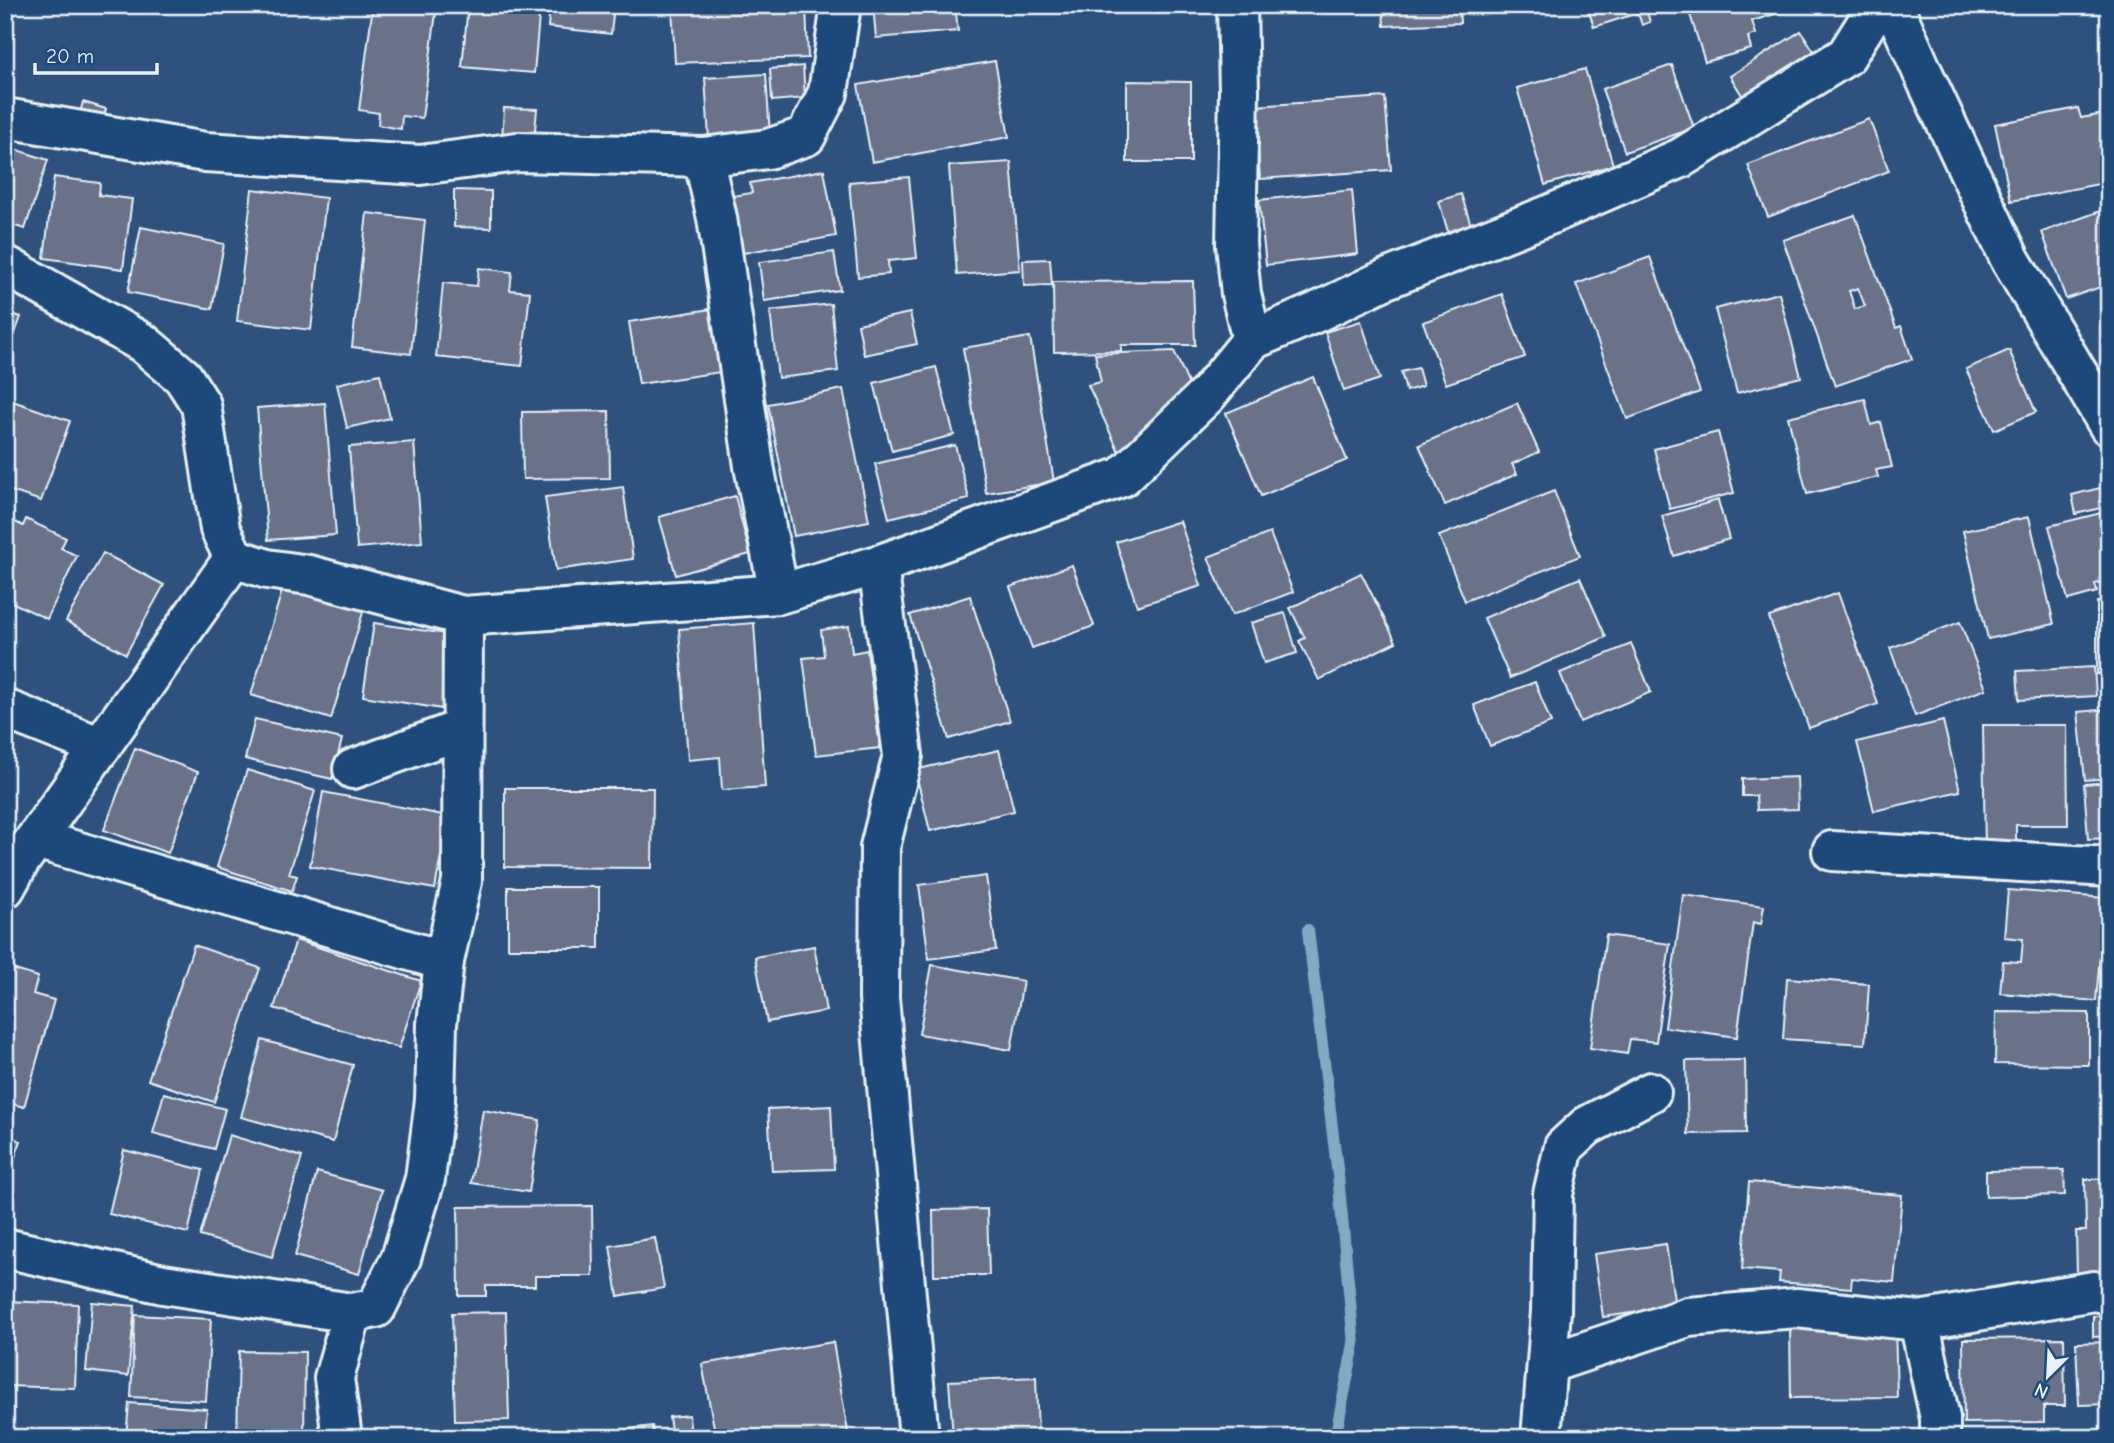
<svg xmlns="http://www.w3.org/2000/svg" width="2114" height="1443" font-family="'Comic Neue',sans-serif">
  <style>
    .lines { fill: none; stroke-linecap: round; stroke-linejoin: round }
    .stream { stroke: #85a9c3; stroke-width: 12 }
    .building { fill: #697289; stroke: #e8f1f8; stroke-width: 2; fill-rule: evenodd }
    .minor-casing { stroke: #e8f1f8; stroke-width: 44 }
    .minor { stroke: #1f4a7a; stroke-width: 38 }
  </style>
  <rect width="100%" height="100%" fill="#2e527d"/>
  <filter id="ink" filterUnits="userSpaceOnUse"><feTurbulence type="fractalNoise" baseFrequency=".0143" numOctaves="2"/><feDisplacementMap in="SourceGraphic" scale="14" xChannelSelector="R" yChannelSelector="G"/><feConvolveMatrix kernelMatrix="1 2 1 2 8 2 1 2 1" color-interpolation-filters="sRGB"/></filter>
  <g filter="url(#ink)">
    <g class="lines">
      <polyline class="stream" points="1308,930 1338,1176 1354,1344 1335,1438"/>
    </g>
    <g class="building">
      <polygon points="373,5 437,5 422,118 402,116 401,129 378,125 379,113 359,110"/>
      <polygon points="468,5 540,5 534,73 462,67"/>
      <polygon points="550,5 614,5 611,34 548,27"/>
      <polygon points="672,5 806,5 808,58 675,63"/>
      <polygon points="873,5 955,5 958,31 876,38"/>
      <polygon points="1383,5 1459,5 1460,23 1384,26"/>
      <polygon points="1587,5 1645,5 1650,22 1642,25 1638,13 1594,27"/>
      <polygon points="1687,5 1805,5 1752,21 1756,34 1748,37 1751,49 1705,62"/>
      <polygon points="1801,31 1817,56 1745,100 1730,76"/>
      <polygon points="995,61 1009,137 872,162 858,85"/>
      <polygon points="1672,65 1694,128 1625,152 1602,89"/>
      <polygon points="803,66 805,98 772,101 770,69"/>
      <polygon points="1585,69 1613,165 1545,185 1517,88"/>
      <polygon points="766,74 770,135 709,139 705,78"/>
      <polygon points="1127,81 1191,82 1191,162 1127,162"/>
      <polygon points="1385,97 1391,170 1260,179 1255,106"/>
      <polygon points="83,102 106,109 101,127 78,120"/>
      <polygon points="504,108 537,109 534,141 502,139"/>
      <polygon points="2078,108 2081,118 2109,113 2109,182 2011,201 1995,124"/>
      <polygon points="1869,119 1889,171 1768,217 1748,165"/>
      <polygon points="5,146 48,160 25,229 5,223"/>
      <polygon points="1011,162 1020,270 957,275 949,166"/>
      <polygon points="824,170 836,236 743,253 733,196 752,193 750,183"/>
      <polygon points="54,177 100,183 99,195 132,199 123,269 44,258"/>
      <polygon points="909,177 917,258 888,261 889,274 858,277 849,182"/>
      <polygon points="252,189 326,198 311,330 237,321"/>
      <polygon points="454,190 491,191 491,228 454,227"/>
      <polygon points="1352,190 1358,254 1266,265 1259,200"/>
      <polygon points="1461,194 1471,225 1448,232 1439,201"/>
      <polygon points="2109,208 2109,284 2066,299 2042,232"/>
      <polygon points="367,213 425,220 411,354 352,347"/>
      <path d="M1855,215L1896,328L1901,326L1912,359L1835,386L1783,240ZM1858,288L1865,306L1855,309L1849,291Z"/>
      <polygon points="141,227 224,244 212,309 128,292"/>
      <polygon points="834,252 840,290 764,301 759,262"/>
      <polygon points="1650,257 1700,392 1627,419 1576,284"/>
      <polygon points="1050,259 1052,285 1024,286 1023,260"/>
      <polygon points="479,268 512,272 510,290 530,292 522,366 436,357 443,283 477,286"/>
      <polygon points="1193,281 1195,345 1121,345 1121,351 1054,352 1053,282"/>
      <polygon points="1779,293 1801,377 1737,393 1715,309"/>
      <polygon points="1502,294 1525,357 1446,384 1423,322"/>
      <polygon points="831,304 838,371 778,378 770,311"/>
      <polygon points="711,309 721,372 639,384 629,322"/>
      <polygon points="5,312 21,317 5,360"/>
      <polygon points="910,313 917,344 864,355 858,324"/>
      <polygon points="1361,321 1380,379 1344,391 1325,332"/>
      <polygon points="1030,337 1054,482 986,493 963,348"/>
      <polygon points="2009,350 2036,412 1994,430 1966,369"/>
      <polygon points="1174,351 1189,385 1120,454 1088,385 1101,382 1095,354"/>
      <polygon points="936,367 954,435 892,451 874,383"/>
      <polygon points="1418,368 1423,386 1406,391 1401,372"/>
      <polygon points="380,374 390,418 347,428 337,384"/>
      <polygon points="1313,377 1347,460 1261,496 1226,413"/>
      <polygon points="843,389 869,521 794,536 768,404"/>
      <polygon points="7,399 70,421 41,501 5,489 5,404"/>
      <polygon points="1865,399 1871,425 1881,422 1892,467 1876,470 1878,477 1807,494 1788,417"/>
      <polygon points="325,403 336,535 268,540 257,408"/>
      <polygon points="1517,403 1539,452 1512,464 1517,474 1445,505 1419,445"/>
      <polygon points="609,411 610,478 523,479 522,412"/>
      <polygon points="1718,432 1734,493 1670,509 1654,449"/>
      <polygon points="414,442 422,542 357,548 349,447"/>
      <polygon points="955,445 969,499 889,518 875,464"/>
      <polygon points="2108,486 2109,506 2076,514 2072,495"/>
      <polygon points="623,487 633,559 556,570 545,497"/>
      <polygon points="1554,491 1580,556 1465,601 1439,536"/>
      <polygon points="735,496 750,554 676,575 659,517"/>
      <polygon points="1718,500 1729,539 1674,556 1662,516"/>
      <polygon points="2109,511 2109,581 2095,584 2097,592 2068,600 2049,526"/>
      <polygon points="5,517 23,526 26,519 66,538 61,548 77,556 47,619 5,599"/>
      <polygon points="2029,517 2054,624 1988,639 1963,531"/>
      <polygon points="1180,521 1201,586 1137,606 1116,542"/>
      <polygon points="1270,533 1293,592 1232,615 1208,557"/>
      <polygon points="103,553 164,585 126,654 66,621"/>
      <polygon points="1072,565 1094,626 1032,648 1010,587"/>
      <polygon points="1361,573 1396,642 1319,680 1299,641 1305,638 1290,608"/>
      <polygon points="1580,578 1606,637 1510,678 1484,618"/>
      <polygon points="284,584 364,609 331,719 251,695"/>
      <polygon points="1838,593 1878,704 1809,728 1769,617"/>
      <polygon points="970,596 1010,721 949,739 910,615"/>
      <polygon points="2109,601 2109,674 2097,674 2097,602"/>
      <polygon points="1285,613 1297,653 1264,663 1251,623"/>
      <polygon points="1960,622 1986,689 1915,716 1890,648"/>
      <polygon points="374,623 453,635 442,709 363,696"/>
      <polygon points="754,623 765,787 722,790 720,757 688,760 679,629"/>
      <polygon points="849,626 852,653 867,650 880,748 816,755 803,658 824,656 821,630"/>
      <polygon points="1631,644 1651,692 1580,722 1560,673"/>
      <polygon points="2094,667 2096,696 2019,700 2017,671"/>
      <polygon points="1535,682 1551,723 1490,746 1474,705"/>
      <polygon points="2109,709 2109,778 2085,780 2078,712"/>
      <polygon points="255,719 342,739 332,779 245,759"/>
      <polygon points="1943,721 1960,791 1874,811 1857,742"/>
      <polygon points="1983,725 2067,725 2068,825 2016,825 2016,851 1985,851"/>
      <polygon points="135,748 198,772 168,853 104,830"/>
      <polygon points="999,750 1014,811 930,831 915,770"/>
      <polygon points="247,770 315,791 289,874 297,876 292,891 217,867"/>
      <polygon points="1797,777 1798,809 1757,810 1756,796 1742,796 1742,779"/>
      <polygon points="2109,782 2109,838 2088,839 2084,784"/>
      <polygon points="505,788 653,788 652,868 505,867"/>
      <polygon points="323,792 448,816 435,889 310,866"/>
      <polygon points="986,876 996,950 929,959 919,885"/>
      <rect x="508" y="887" width="91" height="61"/>
      <polygon points="2008,890 2105,898 2096,1001 2000,993 2003,961 2021,962 2023,939 2004,937"/>
      <polygon points="1683,895 1764,906 1761,924 1753,922 1737,1037 1665,1027"/>
      <polygon points="1606,935 1670,944 1656,1042 1630,1039 1627,1054 1590,1048"/>
      <polygon points="296,940 421,981 399,1048 274,1008"/>
      <polygon points="194,945 260,968 214,1102 148,1080"/>
      <polygon points="814,946 826,1011 767,1022 755,957"/>
      <polygon points="932,965 1023,981 1011,1050 919,1034"/>
      <polygon points="2109,965 2109,1015 2105,1015"/>
      <polygon points="5,967 38,977 33,994 54,1000 24,1107 5,1102"/>
      <polygon points="1787,978 1869,984 1865,1044 1783,1039"/>
      <polygon points="1996,1012 2089,1013 2089,1065 1995,1064"/>
      <polygon points="262,1040 353,1065 333,1142 241,1117"/>
      <polygon points="1745,1060 1746,1133 1688,1134 1686,1061"/>
      <polygon points="164,1093 225,1109 214,1149 153,1133"/>
      <polygon points="831,1106 834,1169 772,1171 768,1109"/>
      <polygon points="483,1110 540,1120 529,1192 471,1183"/>
      <polygon points="5,1135 21,1141 5,1183"/>
      <polygon points="229,1135 302,1157 272,1257 200,1236"/>
      <polygon points="124,1150 203,1170 188,1233 109,1214"/>
      <polygon points="2064,1170 2065,1195 1986,1197 1986,1171"/>
      <polygon points="317,1172 382,1190 359,1274 295,1256"/>
      <polygon points="2085,1179 2109,1179 2109,1275 2077,1275 2076,1231 2086,1231"/>
      <polygon points="1749,1182 1902,1195 1894,1282 1852,1278 1851,1288 1779,1282 1780,1272 1742,1269"/>
      <polygon points="592,1206 593,1276 535,1276 535,1286 486,1286 486,1296 459,1296 458,1207"/>
      <polygon points="987,1209 989,1275 934,1275 933,1210"/>
      <polygon points="655,1238 664,1288 618,1296 610,1246"/>
      <polygon points="1666,1244 1675,1307 1603,1317 1594,1254"/>
      <polygon points="5,1301 78,1304 75,1388 5,1386"/>
      <polygon points="92,1302 135,1306 128,1376 86,1371"/>
      <polygon points="506,1312 509,1420 455,1421 452,1313"/>
      <polygon points="135,1315 211,1319 206,1401 131,1397"/>
      <polygon points="2093,1316 2109,1316 2109,1336 2093,1337"/>
      <polygon points="1790,1325 1895,1325 1897,1397 1791,1398"/>
      <polygon points="2064,1338 2065,1406 2044,1406 2044,1422 1964,1423 1963,1339"/>
      <polygon points="833,1342 849,1438 716,1438 702,1364"/>
      <polygon points="2109,1342 2109,1404 2079,1405 2076,1343"/>
      <polygon points="239,1351 305,1352 304,1438 237,1438"/>
      <polygon points="1036,1377 1038,1438 953,1438 949,1381"/>
      <polygon points="129,1403 207,1409 205,1438 126,1438"/>
      <polygon points="689,1415 691,1438 672,1438 669,1417"/>
      <polygon points="652,1426 654,1438 578,1438 577,1435"/>
      <polygon points="447,1433 448,1438 381,1438 381,1434"/>
    </g>
    <g class="lines">
      <defs>
        <g id="minor">
          <polyline points="1237,5 1239,91 1236,244 1241,294 1252,340"/>
          <polyline points="1893,5 1922,71 2010,259 2109,426"/>
          <polyline points="5,118 205,152 420,165 517,152 703,157 768,149 806,136 828,93 841,5"/>
          <polyline points="703,157 717,218 754,466 779,594"/>
          <polyline points="5,265 143,343 183,377 201,405 220,529 234,558 267,569 309,575 463,616 779,594 878,565 1122,477 1207,395 1252,340 1317,312 1386,279 1549,215 1681,158 1846,56 1878,5"/>
          <polyline points="878,565 903,755 880,847 879,998 919,1438"/>
          <polyline points="5,709 101,747"/>
          <polyline points="353,769 462,729"/>
          <polyline points="36,839 444,961"/>
          <polyline points="1832,851 2109,867"/>
          <polyline points="5,888 20,861 234,558"/>
          <polyline points="5,1248 163,1284 352,1313"/>
          <polyline points="1919,1321 1940,1418 1940,1438"/>
          <polyline points="1547,1364 1688,1317 1797,1308 1919,1321 2094,1291 2109,1294"/>
          <polyline points="342,1438 334,1378 352,1313 376,1308 401,1258 425,1179 435,1100 437,1024 444,961 462,881 463,616"/>
          <polyline points="1541,1438 1551,1311 1553,1194 1564,1147 1587,1126 1651,1092"/>
        </g>
      </defs>
      <use href="#minor" class="minor-casing"/>
      <use href="#minor" class="minor"/>
    </g>
  </g>
  <rect width="2114" height="1443" fill="none" stroke="#1f4a7a" stroke-width="28"/>
  <rect x="14" y="14" width="2086" height="1415" fill="none" stroke="#e8f1f8" stroke-width="2.5" filter="url(#ink)"/>
  <g transform="translate(2048 1376) rotate(204)" stroke="#1f4a7a" stroke-width="5" paint-order="stroke">
  <path d="M0-5L12 26L0 18L-12 26Z" fill="#e8f1f8"/>
  <text y="-10" font-size="19" font-weight="bold" text-anchor="middle" fill="#e8f1f8">N</text>
  </g>
  <path d="M35 63v10h122v-10" fill="none" stroke="#e8f1f8" stroke-width="3.5"/>
  <text x="46" y="63" font-size="21" fill="#e8f1f8" stroke="#1f4a7a" stroke-width="5" paint-order="stroke">20 m</text>
</svg>
